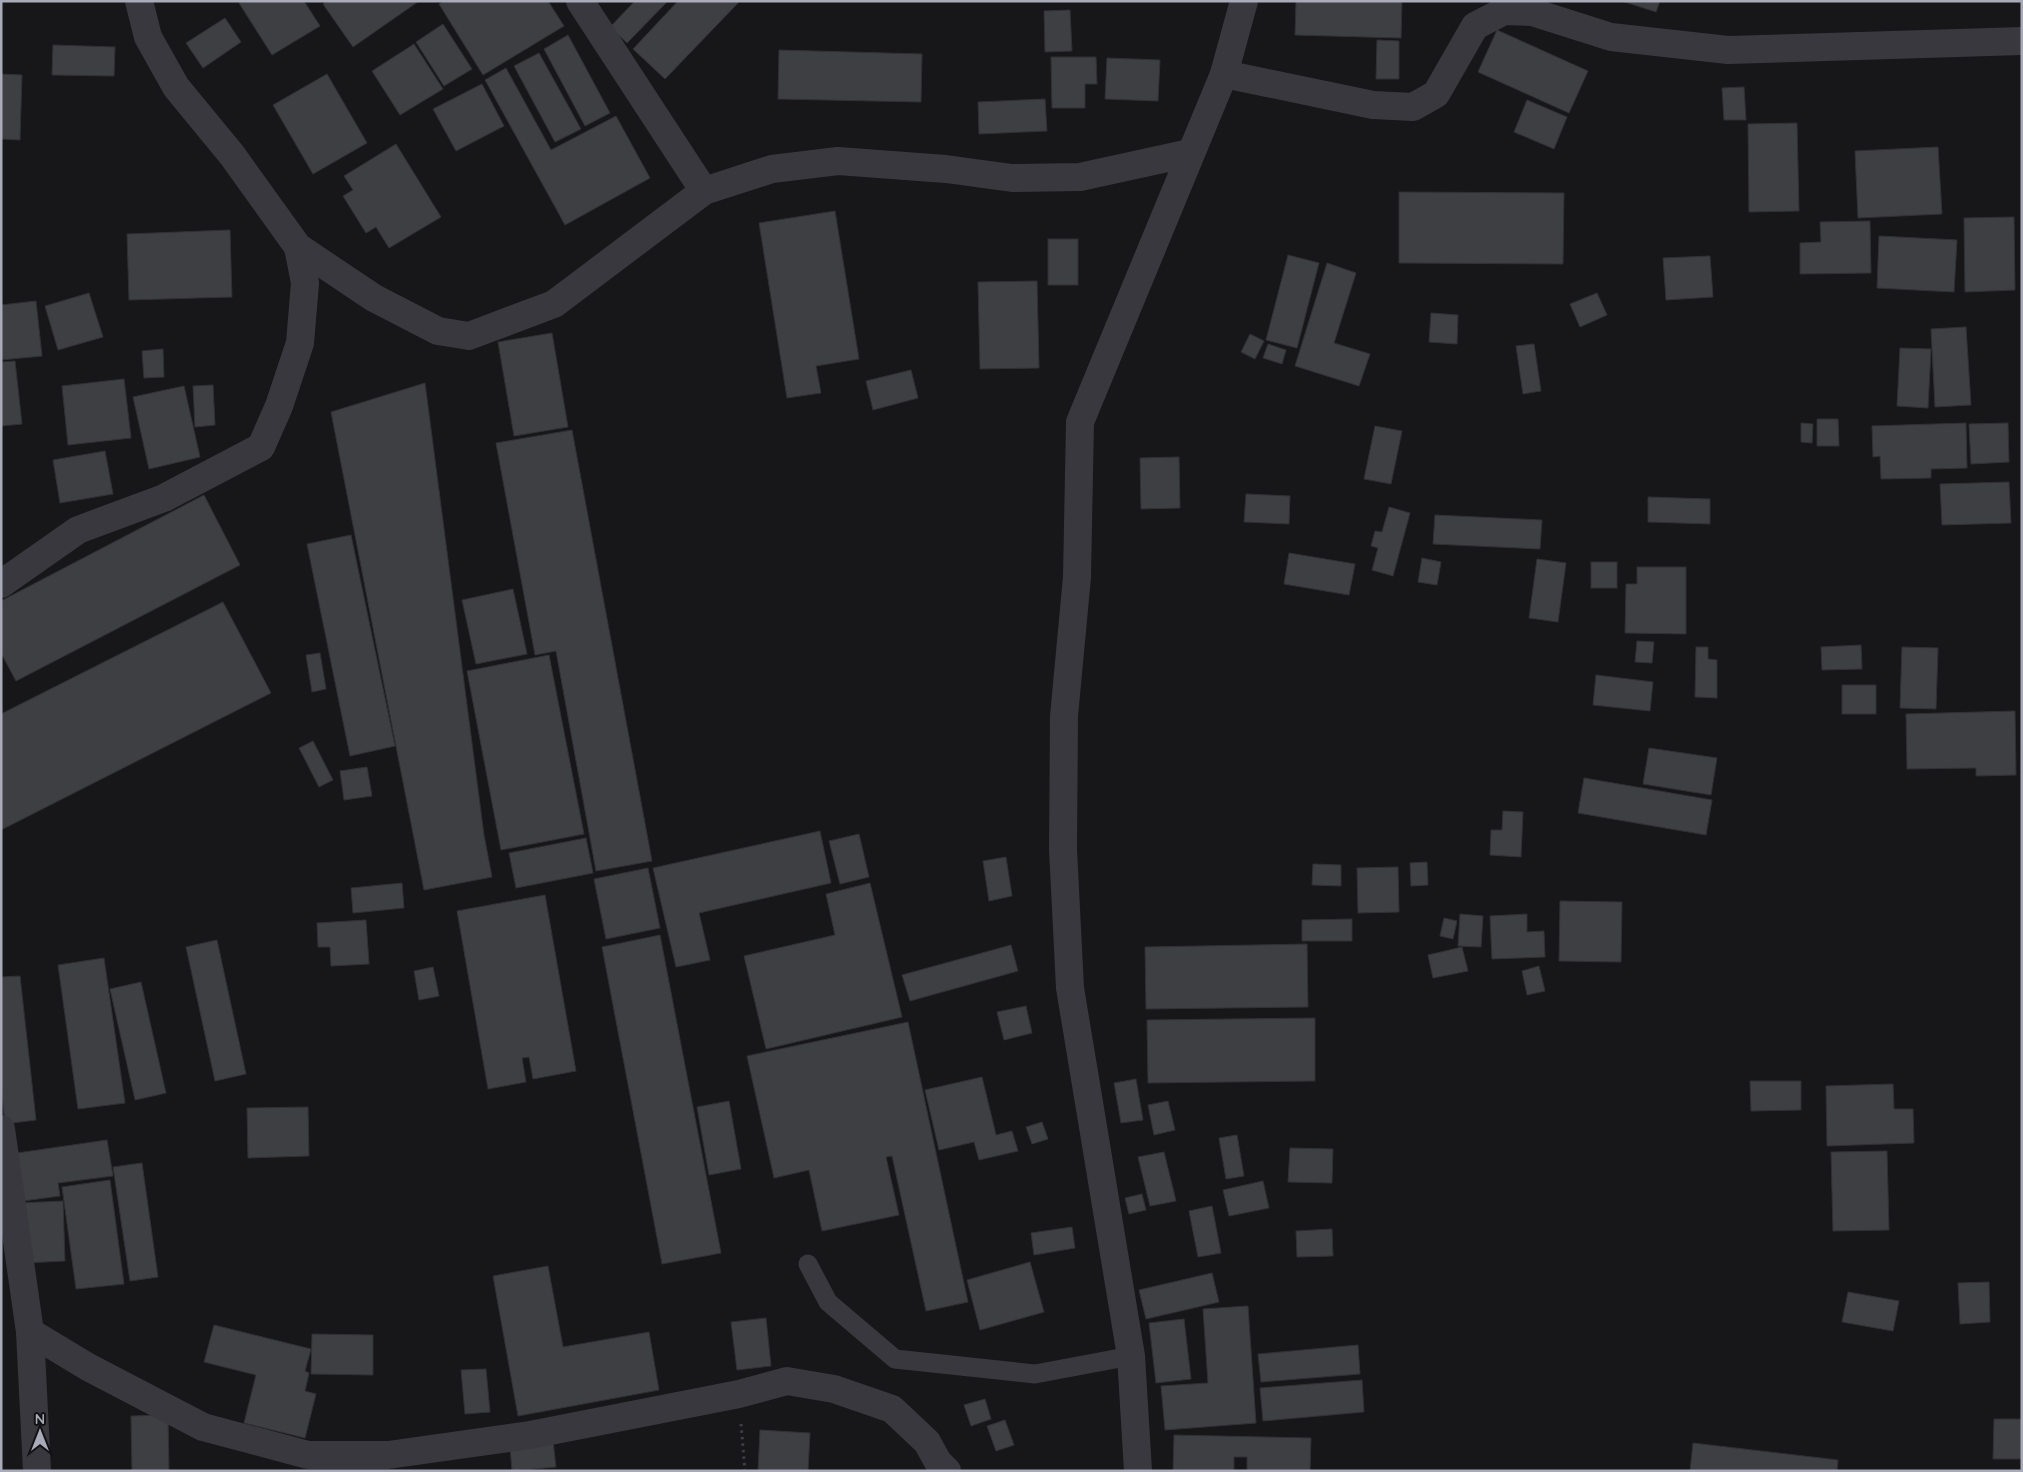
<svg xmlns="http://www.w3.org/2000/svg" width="2023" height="1472" font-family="Quicksand,sans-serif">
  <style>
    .building { fill: #3e3f43; stroke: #313135 }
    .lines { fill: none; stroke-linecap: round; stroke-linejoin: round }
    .path { stroke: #3e3e45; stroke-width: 3; stroke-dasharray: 2.5 4; stroke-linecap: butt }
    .lane { stroke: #38383e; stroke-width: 19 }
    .street { stroke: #38383e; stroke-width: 28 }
  </style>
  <rect width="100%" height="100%" fill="#171719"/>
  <g class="building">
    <polygon points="242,1 304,1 320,26 272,55 239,3"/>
    <polygon points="326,1 419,1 353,47 323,4"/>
    <polygon points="443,1 548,1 564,26 483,75 439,4"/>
    <polygon points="635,1 668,1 627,43 610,27"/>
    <polygon points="678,1 740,1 665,79 633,49"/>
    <polygon points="1296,1 1402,1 1401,38 1295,35"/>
    <polygon points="1622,1 1660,1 1656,12"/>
    <polygon points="1070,10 1072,51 1045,52 1044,11"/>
    <polygon points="225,18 241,42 203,68 186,43"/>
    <polygon points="443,24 472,69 444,86 416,42"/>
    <polygon points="1497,30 1588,71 1569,113 1478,72"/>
    <polygon points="568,35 610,113 585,126 544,49"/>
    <polygon points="1377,40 1399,41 1399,79 1376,79"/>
    <polygon points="414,44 443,89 400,115 372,71"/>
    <polygon points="53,45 115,47 114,76 52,75"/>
    <polygon points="779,50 922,54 921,102 778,99"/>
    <polygon points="539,53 581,129 555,142 514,66"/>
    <polygon points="1051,57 1096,57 1097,84 1085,84 1085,108 1052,108"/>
    <polygon points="1107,58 1160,60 1158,101 1105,99"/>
    <polygon points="506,68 551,150 616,116 650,178 565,225 485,80"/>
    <polygon points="1,74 22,75 20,140 1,139"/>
    <polygon points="327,74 367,143 313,174 273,105"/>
    <polygon points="482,84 504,126 456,151 433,109"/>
    <polygon points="1744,87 1746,120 1724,120 1722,88"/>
    <polygon points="1045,99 1047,131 979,134 978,102"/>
    <polygon points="1527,100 1567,117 1554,149 1514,132"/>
    <polygon points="1797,123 1799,211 1749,212 1748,124"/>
    <polygon points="396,144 441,217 389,248 376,227 366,233 343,196 353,190 344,176"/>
    <polygon points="1938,147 1942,214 1858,218 1855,151"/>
    <polygon points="1399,192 1564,193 1563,264 1399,263"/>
    <polygon points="835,211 859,359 816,366 821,393 787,398 759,223"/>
    <polygon points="2014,217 2015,290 1965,292 1964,218"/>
    <polygon points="1870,221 1871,273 1800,274 1800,243 1821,242 1820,222"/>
    <polygon points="230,230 232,297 129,300 127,234"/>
    <polygon points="1879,236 1957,240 1954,292 1877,288"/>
    <rect x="1048" y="239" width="30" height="46"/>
    <polygon points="1288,255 1319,263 1297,348 1266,340"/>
    <polygon points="1710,256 1713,297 1666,300 1663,258"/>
    <polygon points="1327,263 1356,273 1334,343 1370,354 1359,386 1295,366"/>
    <polygon points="1037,281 1039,368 980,369 978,282"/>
    <polygon points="89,293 103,337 58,350 45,306"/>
    <polygon points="1597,293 1607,315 1580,327 1570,304"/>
    <polygon points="36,301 42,356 1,360 1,305"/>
    <polygon points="1431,313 1458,315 1457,344 1429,342"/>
    <polygon points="1966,327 1971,405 1935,407 1931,329"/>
    <polygon points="552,333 568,427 514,436 498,342"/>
    <polygon points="1250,334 1264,341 1255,359 1241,352"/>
    <polygon points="1268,344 1286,350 1282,364 1263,358"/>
    <polygon points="1534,344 1541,391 1523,394 1516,346"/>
    <polygon points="1900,348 1931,349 1928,408 1897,406"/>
    <polygon points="163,349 164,377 144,378 142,351"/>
    <polygon points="15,361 22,424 1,426 1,362"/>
    <polygon points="911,370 918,398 873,410 866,381"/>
    <polygon points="124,379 131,438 68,445 62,386"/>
    <polygon points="425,383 484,835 492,877 424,890 331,412"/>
    <polygon points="213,385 215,425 195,427 193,386"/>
    <polygon points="184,386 200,457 149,469 133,397"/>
    <polygon points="1817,419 1838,419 1839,446 1817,446"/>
    <polygon points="1801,423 1813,424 1812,443 1801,442"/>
    <polygon points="1966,423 1967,468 1931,469 1931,478 1881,479 1880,456 1873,457 1872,426"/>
    <polygon points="2008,423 2009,462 1971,464 1969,424"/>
    <polygon points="1375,426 1402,431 1391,484 1364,479"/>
    <polygon points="572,430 652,861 596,871 556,651 535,655 496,443"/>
    <polygon points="105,451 113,494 60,503 53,460"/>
    <polygon points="1179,457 1180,508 1141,509 1140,458"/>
    <polygon points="2009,482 2011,523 1942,525 1940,484"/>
    <polygon points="1246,494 1290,496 1289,524 1244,522"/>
    <polygon points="204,495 240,565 16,681 1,653 1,601"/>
    <polygon points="1648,497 1710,499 1710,524 1648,522"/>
    <polygon points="1389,507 1410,513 1393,576 1372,570 1378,548 1371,546 1375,531 1382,532"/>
    <polygon points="1435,515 1542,520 1540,549 1433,544"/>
    <polygon points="351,535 395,746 350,756 307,544"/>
    <polygon points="1289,553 1355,564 1349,595 1284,584"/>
    <polygon points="1422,558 1441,562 1437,585 1418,582"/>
    <polygon points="1537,559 1566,563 1558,622 1529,618"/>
    <rect x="1591" y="562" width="26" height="26"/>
    <polygon points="1637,567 1686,567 1686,634 1625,633 1626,584 1637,584"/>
    <polygon points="513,589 527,654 476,664 462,600"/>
    <polygon points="223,602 271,693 1,830 1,714"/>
    <polygon points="1637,641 1654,642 1652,663 1635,662"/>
    <polygon points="1861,645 1862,669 1822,670 1821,647"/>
    <polygon points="1696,647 1708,647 1708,659 1717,660 1717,698 1695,697"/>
    <polygon points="1902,647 1938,648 1936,709 1900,708"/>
    <polygon points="320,653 326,689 312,692 306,655"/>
    <polygon points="549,655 584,834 501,850 467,671"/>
    <polygon points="1596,675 1653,682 1650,711 1593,705"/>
    <rect x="1842" y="685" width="34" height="29"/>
    <polygon points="2015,711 2016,775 1976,776 1976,768 1907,769 1906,714"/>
    <polygon points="313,741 333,780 319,787 299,748"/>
    <polygon points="1649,748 1717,758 1711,795 1643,784"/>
    <polygon points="367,767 372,796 344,800 340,771"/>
    <polygon points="1584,778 1712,800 1706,835 1578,813"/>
    <polygon points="1503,811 1523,812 1521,857 1490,855 1491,830 1502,830"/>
    <polygon points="820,831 831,883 699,913 710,960 676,967 653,868"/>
    <polygon points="859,834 869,877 840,884 829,841"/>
    <polygon points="586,838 593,873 516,888 509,853"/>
    <polygon points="1006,857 1012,896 989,901 983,861"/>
    <polygon points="1427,862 1428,885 1411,886 1410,863"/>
    <polygon points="1313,864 1341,865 1341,886 1312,885"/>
    <polygon points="1398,867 1399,912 1358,913 1357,868"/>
    <polygon points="648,868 660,928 606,939 594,879"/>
    <polygon points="402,883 404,908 353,913 351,888"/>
    <polygon points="870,883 902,1017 766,1049 744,956 835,935 826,894"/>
    <polygon points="545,895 576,1071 533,1079 529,1057 522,1058 526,1082 488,1089 457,911"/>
    <polygon points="1560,901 1622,902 1621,962 1559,961"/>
    <polygon points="1460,914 1483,916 1481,947 1458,946"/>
    <polygon points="1527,914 1527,932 1544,931 1545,957 1492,959 1490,916"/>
    <polygon points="1444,918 1457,921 1453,939 1440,936"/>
    <polygon points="1352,919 1352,941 1302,941 1302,920"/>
    <polygon points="366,920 369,964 331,966 330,947 318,947 317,923"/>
    <polygon points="660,935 721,1253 662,1264 602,947"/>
    <polygon points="217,940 246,1074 215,1081 186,947"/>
    <polygon points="1307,944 1308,1007 1146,1009 1145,947"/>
    <polygon points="1011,945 1018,971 910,1001 902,975"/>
    <polygon points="1462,947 1468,971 1433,978 1428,955"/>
    <polygon points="104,958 125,1103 78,1109 58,965"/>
    <polygon points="1539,966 1545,991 1527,995 1522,971"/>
    <polygon points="433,967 439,996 419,1000 414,971"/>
    <polygon points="20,976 36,1120 5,1124 1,1086 1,977"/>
    <polygon points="141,982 166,1093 135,1100 110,989"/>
    <polygon points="1026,1006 1032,1033 1004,1040 997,1012"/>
    <polygon points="1315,1018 1315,1081 1148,1083 1147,1020"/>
    <polygon points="908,1022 968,1302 926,1311 892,1156 886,1157 899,1215 822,1231 809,1170 774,1178 747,1056"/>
    <polygon points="982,1077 996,1135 1012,1131 1018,1151 979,1160 974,1142 939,1150 925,1090"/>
    <polygon points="1136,1079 1143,1120 1121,1123 1114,1083"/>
    <polygon points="1750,1081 1801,1081 1801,1110 1751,1111"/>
    <polygon points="1893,1084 1894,1109 1913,1109 1914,1143 1827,1146 1826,1086"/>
    <polygon points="729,1101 741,1169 709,1175 697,1107"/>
    <polygon points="1168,1101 1175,1130 1154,1135 1148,1105"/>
    <polygon points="308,1107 309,1156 248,1158 247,1108"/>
    <polygon points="1042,1122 1048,1139 1032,1144 1026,1127"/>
    <polygon points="1237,1135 1244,1176 1226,1179 1219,1138"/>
    <polygon points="107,1140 113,1176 58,1183 60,1196 23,1201 17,1153"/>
    <polygon points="1290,1148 1333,1149 1332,1183 1288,1182"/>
    <polygon points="1887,1151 1889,1230 1833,1231 1831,1152"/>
    <polygon points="1164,1152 1176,1201 1150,1206 1138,1157"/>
    <polygon points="142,1163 158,1277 130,1281 113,1167"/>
    <polygon points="110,1180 124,1284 76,1289 62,1187"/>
    <polygon points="1263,1181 1269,1208 1229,1216 1223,1190"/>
    <polygon points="1142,1194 1146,1210 1129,1214 1125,1198"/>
    <polygon points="63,1201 65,1261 23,1263 20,1203"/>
    <polygon points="1212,1206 1221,1253 1198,1257 1189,1211"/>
    <polygon points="1072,1227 1075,1248 1034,1255 1031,1233"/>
    <polygon points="1332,1229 1333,1256 1297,1257 1296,1231"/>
    <polygon points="1030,1262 1044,1312 980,1330 967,1280"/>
    <polygon points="548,1266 563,1347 649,1332 659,1390 518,1416 493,1276"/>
    <polygon points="1212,1273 1219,1302 1146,1319 1139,1290"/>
    <polygon points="1989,1282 1990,1322 1960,1324 1958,1283"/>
    <polygon points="1848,1292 1899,1301 1893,1331 1842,1322"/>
    <polygon points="1248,1306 1256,1423 1165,1430 1161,1386 1208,1383 1203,1309"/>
    <polygon points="766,1318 771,1366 737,1370 731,1322"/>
    <polygon points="1184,1319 1191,1379 1156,1383 1149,1323"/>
    <polygon points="214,1325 311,1349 305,1371 309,1373 305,1391 316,1394 305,1438 244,1423 256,1375 204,1362"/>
    <polygon points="312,1334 373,1335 373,1375 311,1374"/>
    <polygon points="1358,1345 1360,1374 1261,1382 1258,1354"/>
    <polygon points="486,1369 490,1412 465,1414 461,1370"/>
    <polygon points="1362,1380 1364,1412 1263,1421 1260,1388"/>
    <polygon points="985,1399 991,1419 971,1426 964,1405"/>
    <polygon points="168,1415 169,1471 132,1471 131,1416"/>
    <polygon points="1994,1419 2022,1419 2022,1459 1993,1459"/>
    <polygon points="1005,1420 1014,1445 996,1451 987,1426"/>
    <polygon points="760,1430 810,1433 808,1471 758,1471"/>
    <polygon points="1174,1435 1311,1438 1310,1471 1247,1471 1247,1457 1234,1457 1234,1471 1173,1471"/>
    <polygon points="553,1441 556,1467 512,1471 510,1446"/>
    <polygon points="1693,1443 1838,1460 1837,1471 1690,1471"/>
  </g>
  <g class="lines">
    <polyline class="path" points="741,1424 745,1471"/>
    <polyline class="lane" points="808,1264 828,1302 895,1359 1035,1374 1131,1356"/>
    <g class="street">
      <polyline points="139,1 148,37 176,87 232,155 298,247 374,298 438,331 469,336 554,304 704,191 772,169 838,161 946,169 1012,178 1080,177 1190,153"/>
      <polyline points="580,1 704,191"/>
      <polyline points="1224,74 1373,105 1413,107 1436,94 1475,26 1504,11 1532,12 1611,37 1728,50 2022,41"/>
      <polyline points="1,584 78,530 164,498 261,447 279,406 300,343 305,283 298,247"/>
      <polyline points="1,1129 30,1332 37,1471"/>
      <polyline points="30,1332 88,1367 203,1427 308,1455 388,1455 530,1435 739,1394 787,1381 834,1389 892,1409 927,1442 938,1462 947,1471"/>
      <polyline points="1138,1471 1131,1356 1070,988 1063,849 1064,716 1077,577 1080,422 1224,74 1244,1"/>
    </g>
  </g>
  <rect width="2023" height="1472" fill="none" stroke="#a9abb9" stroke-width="5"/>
  <g transform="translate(40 1432)" stroke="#121214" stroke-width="4" paint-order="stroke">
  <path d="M0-4L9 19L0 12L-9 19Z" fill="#a9abb9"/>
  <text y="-8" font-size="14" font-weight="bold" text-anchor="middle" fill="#a9abb9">N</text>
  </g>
</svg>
